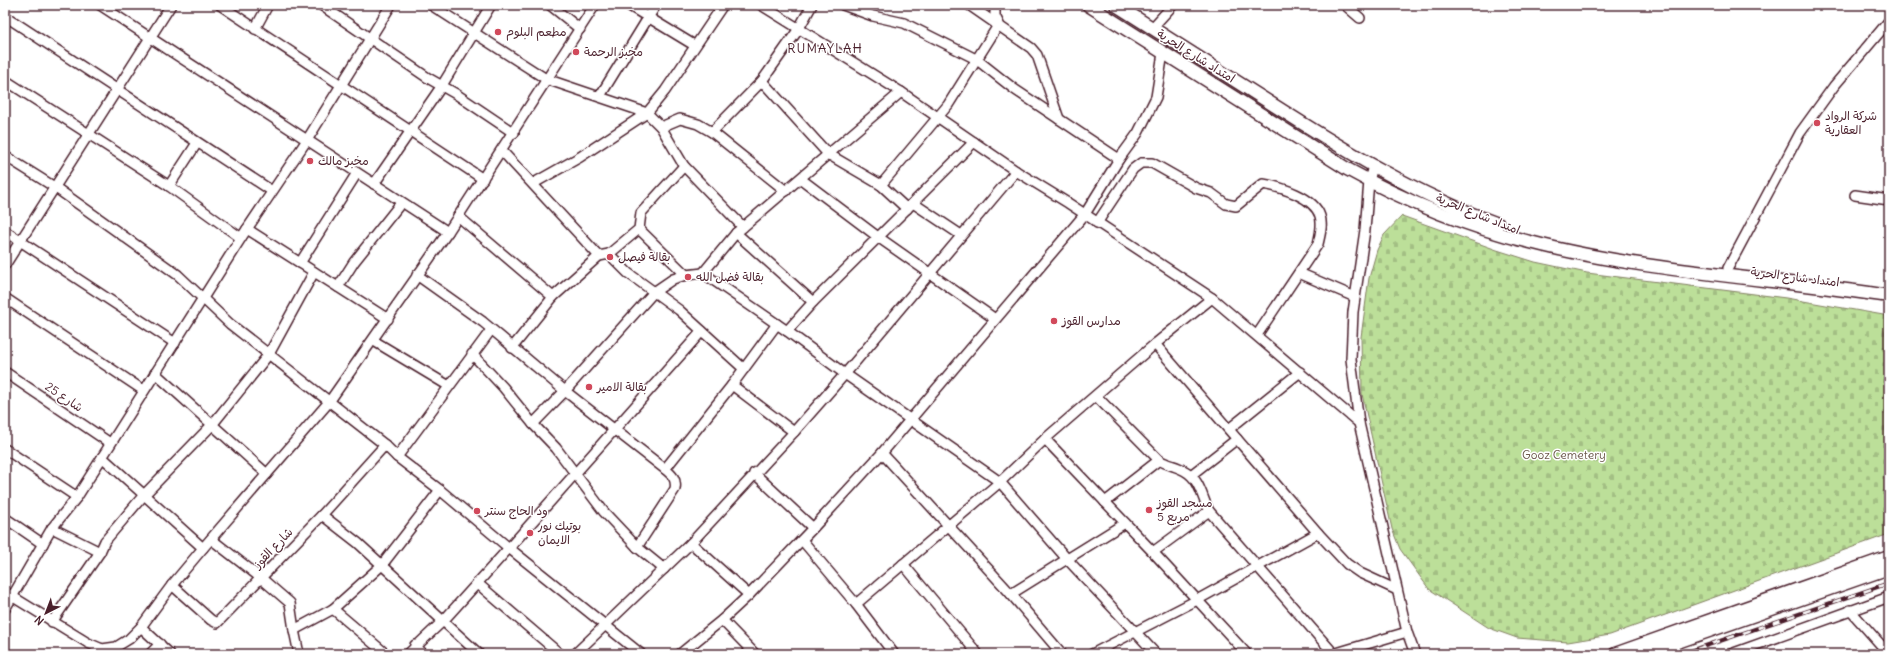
<svg xmlns="http://www.w3.org/2000/svg" width="1894" height="659" font-family="Delius,'Playpen Sans Arabic',sans-serif">
  <style>
    .cemetery { fill: url(#cemetery-stones); stroke: #837f62 }
    .lines { fill: none; stroke-linecap: round; stroke-linejoin: round }
    .minor-casing { stroke: #4a1f2b; stroke-width: 12 }
    .major-casing { stroke: #4a1f2b; stroke-width: 15 }
    .minor { stroke: #fff; stroke-width: 9 }
    .major { stroke: #fff; stroke-width: 12 }
    .rail-casing { stroke: #4a1f2b; stroke-width: 4 }
    .rail { stroke: #fff; stroke-width: 2.5; stroke-dasharray: 8; stroke-linecap: butt }
    .poi-dot { fill: #d1495b; stroke: #fff; stroke-width: 1.5 }
    .labels { text-anchor: middle; stroke-width: 3; stroke-linejoin: round; paint-order: stroke }
    .poi-label { font-size: 12px; fill: #4a1f2b; stroke: #fff; text-anchor: start }
    .street-label { font-size: 12px; fill: #4a1f2b; stroke: #fff }
    .park-label { font-size: 12px; fill: #6c594c; stroke: #fff }
    .neighbourhood-label { font-size: 13px; letter-spacing: 1px; fill: #4a1f2b; stroke: #fff }
  </style>
  <defs>
    <pattern id="cemetery-stones" width="16" height="16" patternUnits="userSpaceOnUse"><rect width="16" height="16" fill="#bcdf99"/><path d="M2 7V4a2 2 0 0 1 4 0v3zM10 15v-3a2 2 0 0 1 4 0v3z" fill="#a3bf84"/></pattern>
  </defs>
  <rect width="100%" height="100%" fill="#fff"/>
  <filter id="ink" filterUnits="userSpaceOnUse"><feTurbulence type="fractalNoise" baseFrequency=".025" numOctaves="2"/><feDisplacementMap in="SourceGraphic" scale="8" xChannelSelector="R" yChannelSelector="G"/><feConvolveMatrix kernelMatrix="1 2 1 2 8 2 1 2 1" color-interpolation-filters="sRGB"/></filter>
  <g filter="url(#ink)">
    <polygon class="cemetery" points="1402,216 1497,250 1535,262 1587,273 1786,298 1889,316 1889,534 1610,635 1568,642 1517,638 1489,628 1429,589 1400,549 1392,529 1362,394 1361,337 1369,278 1377,250 1384,235"/>
    <g class="lines">
      <defs>
        <g id="minor">
          <polyline points="100,5 448,232"/>
          <polyline points="220,5 483,179"/>
          <polyline points="321,5 428,78 456,94 514,133"/>
          <polyline points="431,5 546,79 647,113 661,127 684,166 743,227"/>
          <polyline points="550,5 580,29"/>
          <polyline points="628,5 694,45"/>
          <polyline points="761,5 901,92 1016,171 1068,203 1212,298 1359,423"/>
          <polyline points="843,5 873,16 904,23 976,59 1014,89 1119,159"/>
          <polyline points="969,5 1031,48 1037,55 1059,119"/>
          <polyline points="1345,5 1360,18"/>
          <polyline points="5,16 272,191"/>
          <polyline points="1152,28 1173,5"/>
          <polyline points="255,29 268,5"/>
          <polyline points="5,80 169,186 241,238"/>
          <polyline points="762,81 828,154 881,185 907,209"/>
          <polyline points="600,96 656,5"/>
          <polyline points="661,127 680,119 698,124 712,132 786,191"/>
          <polyline points="712,132 762,81 798,30 812,5"/>
          <polyline points="502,151 599,256"/>
          <polyline points="5,156 56,188 178,275 230,324 385,445 397,457 440,490 509,548 641,654"/>
          <polyline points="1373,166 1369,181 1365,230 1353,312 1351,359 1359,423 1407,632 1415,654"/>
          <polyline points="801,179 878,237 995,319"/>
          <polyline points="534,183 580,157 647,113 665,91 723,5"/>
          <polyline points="374,184 441,87 491,5"/>
          <polyline points="881,185 948,105 999,24 995,16 995,5"/>
          <polyline points="169,186 197,143"/>
          <polyline points="1855,195 1889,200"/>
          <polyline points="913,203 961,235"/>
          <polyline points="458,216 553,297"/>
          <path d="M1097,223L1133,169L1141,163H1152L1196,188L1211,193L1226,204L1236,206L1263,184C1281,187 1314,197 1320,216C1323,225 1320,235 1318,244L1257,335"/>
          <polyline points="247,229 388,319"/>
          <polyline points="639,229 686,275"/>
          <polyline points="5,231 175,343"/>
          <polyline points="736,233 813,302"/>
          <polyline points="609,254 628,273 679,310 744,369"/>
          <polyline points="300,263 357,173"/>
          <polyline points="5,265 171,5"/>
          <polyline points="1728,268 1800,133 1834,86 1889,21"/>
          <polyline points="703,273 736,233 901,92"/>
          <polyline points="1299,273 1355,297"/>
          <path d="M417,275L483,322L565,391L665,469C672,475 677,479 675,489L637,547"/>
          <polyline points="338,287 354,262 401,203"/>
          <polyline points="5,298 143,390"/>
          <polyline points="787,331 813,302 974,142"/>
          <polyline points="374,341 449,386"/>
          <polyline points="1155,344 1318,533 1347,564 1360,573 1397,590"/>
          <polyline points="512,348 553,297 599,256 609,254 639,229 641,213 684,166"/>
          <polyline points="472,354 503,387 533,424 556,448 604,512 637,547 664,569"/>
          <polyline points="5,372 110,443"/>
          <polyline points="155,373 267,474"/>
          <polyline points="732,385 794,432"/>
          <path d="M1096,396L1159,460C1167,465 1177,466 1185,471C1200,479 1202,498 1209,511L1334,654"/>
          <polyline points="533,424 565,391 654,292 673,279 686,275 703,273 787,331 845,374 1000,482 1067,559 1156,654"/>
          <polyline points="1229,429 1300,372"/>
          <polyline points="1045,439 1153,552 1247,654"/>
          <polyline points="5,449 77,497"/>
          <polyline points="882,453 1011,594 1062,654"/>
          <polyline points="102,457 203,548"/>
          <polyline points="397,457 491,330"/>
          <polyline points="665,469 732,385 777,324"/>
          <polyline points="754,473 813,528"/>
          <polyline points="1191,475 1237,439"/>
          <polyline points="1105,502 1159,460"/>
          <polyline points="322,515 358,543 479,654"/>
          <polyline points="5,518 43,544"/>
          <polyline points="52,528 100,552"/>
          <polyline points="211,539 261,578 290,603 294,630 333,609 382,565 440,490"/>
          <polyline points="802,540 856,604 894,654"/>
          <polyline points="691,543 749,595"/>
          <polyline points="1153,552 1209,511"/>
          <polyline points="903,564 978,654"/>
          <polyline points="477,583 560,654"/>
          <polyline points="172,585 211,620 217,623 322,515 385,445"/>
          <polyline points="5,592 88,643 102,649 116,647 129,639 141,627 172,585 203,548 329,402 448,232 595,5"/>
          <polyline points="1011,594 1125,523"/>
          <polyline points="856,604 1000,482 1045,439 1155,344 1212,298"/>
          <polyline points="5,609 52,528 77,497 241,238 307,140 391,5"/>
          <polyline points="333,609 386,654"/>
          <polyline points="1850,610 1889,654"/>
          <polyline points="722,620 755,654"/>
          <polyline points="52,622 100,552 105,541 143,496 212,425 269,354 314,272"/>
          <polyline points="141,627 170,654"/>
          <polyline points="294,630 299,654"/>
          <polyline points="415,645 423,654"/>
          <polyline points="1667,645 1673,654"/>
          <polyline points="150,654 160,644"/>
          <polyline points="408,654 444,620 509,548 702,331"/>
          <polyline points="575,654 691,543 794,432 845,374 1016,171"/>
          <polyline points="680,654 722,620 749,595 813,528 882,453 1085,214 1119,159 1138,133 1156,97 1163,53"/>
          <polyline points="1092,654 1197,600 1318,533"/>
          <polyline points="1333,654 1407,632"/>
          <polyline points="1731,654 1889,597"/>
        </g>
        <g id="major">
          <path d="M1088,5L1347,169C1403,200 1468,227 1530,242C1645,272 1771,278 1889,296"/>
          <path d="M1116,5C1168,38 1220,71 1272,104C1344,150 1417,195 1498,224"/>
          <polyline points="1615,654 1889,557"/>
          <polyline points="1643,654 1889,568"/>
        </g>
      </defs>
      <use href="#minor" class="minor-casing"/>
      <use href="#major" class="major-casing"/>
      <use href="#minor" class="minor"/>
      <use href="#major" class="major"/>
      <defs>
        <polyline id="rail" points="1682,654 1889,583"/>
      </defs>
      <use href="#rail" class="rail-casing"/>
      <use href="#rail" class="rail"/>
    </g>
  </g>
  <g class="poi-dot">
    <circle cx="498" cy="32" r="4"/>
    <circle cx="576" cy="52" r="4"/>
    <circle cx="1817" cy="123" r="4"/>
    <circle cx="310" cy="161" r="4"/>
    <circle cx="610" cy="257" r="4"/>
    <circle cx="688" cy="277" r="4"/>
    <circle cx="1054" cy="321" r="4"/>
    <circle cx="589" cy="387" r="4"/>
    <circle cx="1149" cy="510" r="4"/>
    <circle cx="477" cy="511" r="4"/>
    <circle cx="530" cy="533" r="4"/>
  </g>
  <g class="labels">
    <g class="poi-label">
      <text x="506" y="36">مطعم البلوم</text>
      <text x="584" y="56">مخبز الرحمة</text>
      <text x="1825" y="120">شركة الرواد<tspan x="1825" dy="14">العقارية</tspan></text>
      <text x="318" y="165">مخبز مالك</text>
      <text x="618" y="261">بقالة فيصل</text>
      <text x="696" y="281">بقالة فضل الله</text>
      <text x="1062" y="325">مدارس القوز</text>
      <text x="597" y="391">بقالة الامير</text>
      <text x="1157" y="507">مسجد القوز<tspan x="1157" dy="14">مربع 5</tspan></text>
      <text x="485" y="515">ود الحاج سنتر</text>
      <text x="538" y="530">بوتيك نور<tspan x="538" dy="14">الايمان</tspan></text>
    </g>
    <g class="street-label">
      <text transform="translate(1196 56) rotate(32)" y="4">امتداد شارع الحرية</text>
      <text transform="translate(1478 214) rotate(22)" y="4">امتداد شارع الحرية</text>
      <text transform="translate(1795 277) rotate(7)" y="4">امتداد شارع الحرية</text>
      <text transform="translate(64 397) rotate(34)" y="4">شارع 25</text>
      <text transform="translate(273 548) rotate(-46)" y="4">شارع القوز</text>
    </g>
    <g class="park-label">
      <text x="1564" y="459">Gooz Cemetery</text>
    </g>
    <g class="neighbourhood-label">
      <text x="825" y="53">RUMAYLAH</text>
    </g>
  </g>
  <rect width="1894" height="659" fill="none" stroke="#fff" stroke-width="20"/>
  <rect x="10" y="10" width="1874" height="639" fill="none" stroke="#4a1f2b" stroke-width="1.5" filter="url(#ink)"/>
  <g transform="translate(46 613) rotate(222)" stroke="#ffffff" stroke-width="3" paint-order="stroke">
  <path d="M0-3L7 15L0 10L-7 15Z" fill="#4a1f2b"/>
  <text y="-6" font-size="11" font-weight="bold" text-anchor="middle" fill="#4a1f2b">N</text>
  </g>
</svg>
